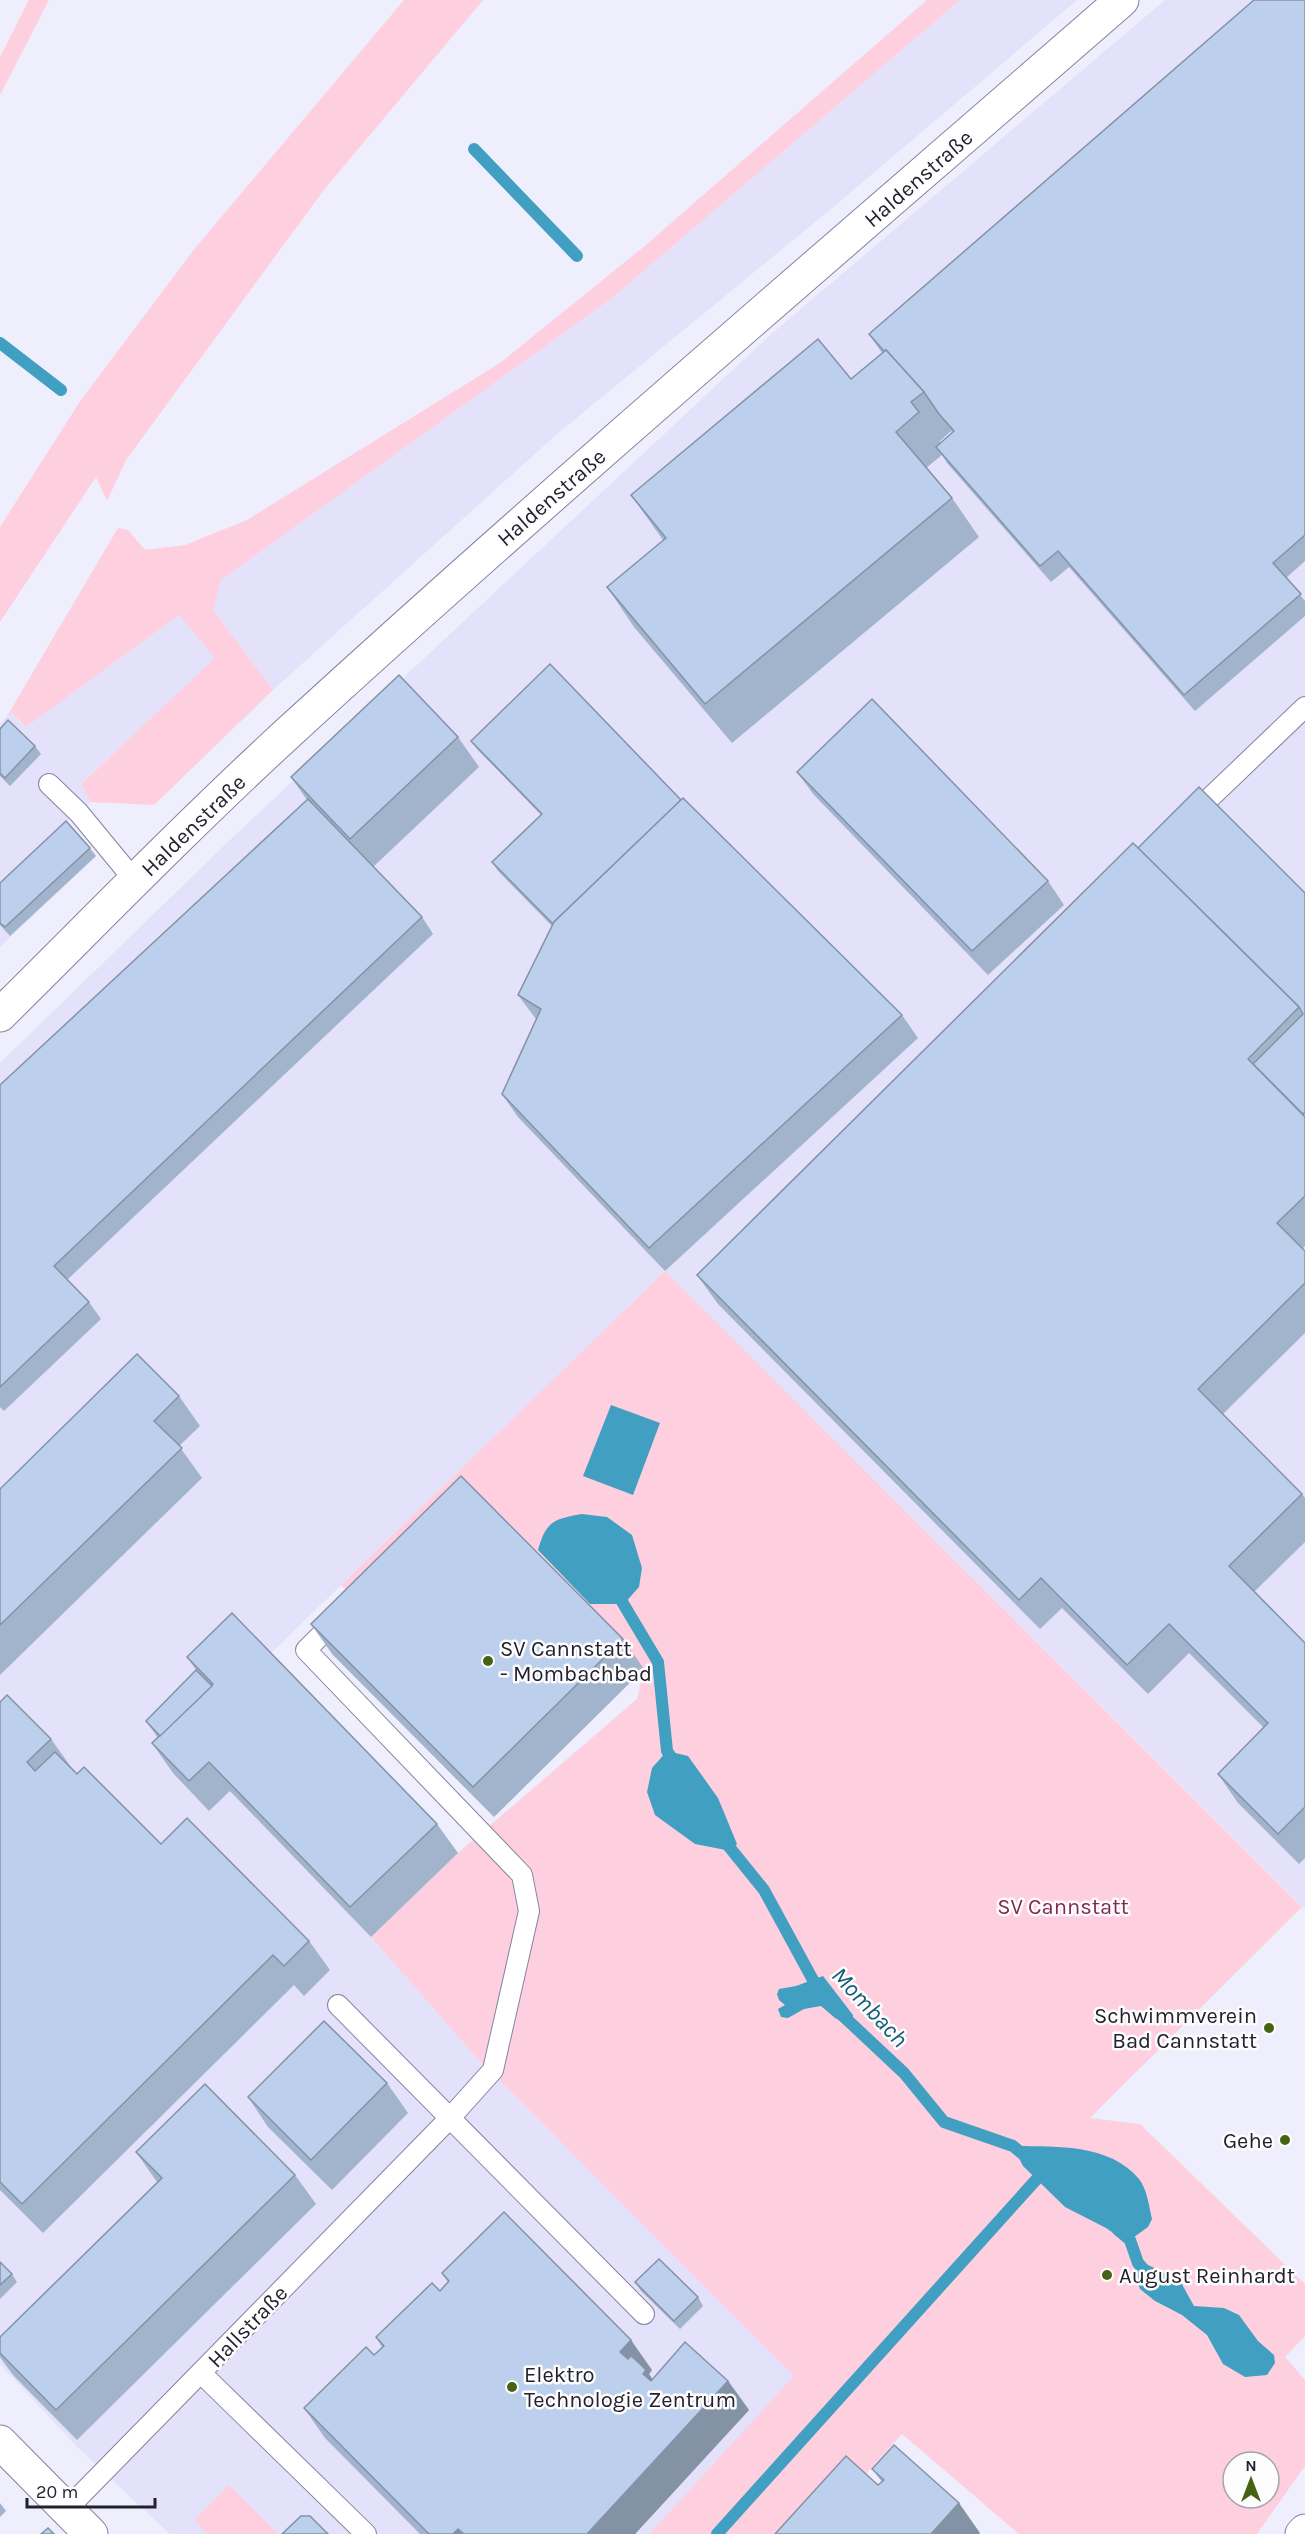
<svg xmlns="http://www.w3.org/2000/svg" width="1305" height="2534" font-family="Karla,sans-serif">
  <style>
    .built { fill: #e4e1fa }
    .green { fill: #fecfdf; fill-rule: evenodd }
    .water { fill: #41a0c2 }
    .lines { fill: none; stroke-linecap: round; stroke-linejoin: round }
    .stream { stroke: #41a0c2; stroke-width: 12 }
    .service-casing { stroke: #8682a1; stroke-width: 22 }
    .minor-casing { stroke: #8682a1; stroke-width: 35 }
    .tertiary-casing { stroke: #8682a1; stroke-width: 35 }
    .secondary-casing { stroke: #8682a1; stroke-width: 35 }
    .service { stroke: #fff; stroke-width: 20 }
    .minor { stroke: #fff; stroke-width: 33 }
    .tertiary { stroke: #fff; stroke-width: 33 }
    .secondary { stroke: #fff; stroke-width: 33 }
    .wall { fill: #a2b3cc; fill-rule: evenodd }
    .shaded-wall { fill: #8492a6 }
    .building { fill: #bcd0ed; stroke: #8492a6; stroke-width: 1.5 }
    .poi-dot { fill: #466214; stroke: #fdfdfd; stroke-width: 2 }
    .labels { text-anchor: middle; stroke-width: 5; stroke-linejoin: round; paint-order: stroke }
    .street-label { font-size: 22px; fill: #23212e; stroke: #fdfdfd }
    .poi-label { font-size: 22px; fill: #23212e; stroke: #fdfdfd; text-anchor: start }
    .park-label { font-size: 22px; fill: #832851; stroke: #fdfdfd }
    .water-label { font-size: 24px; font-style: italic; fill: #135e76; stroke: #fdfdfd }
  </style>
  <rect width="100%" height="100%" fill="#efeefc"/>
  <g class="built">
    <polygon points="960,0 1077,0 831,209 557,434 273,690 213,610 221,580 612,298"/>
    <polygon points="1165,0 1305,0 1305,1909 665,1271 267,1657 458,1853 371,1937 476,2057 795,2376 649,2534 170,2534 77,2447 0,2364 0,1063 232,838 769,336"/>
    <polygon points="179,615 216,658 81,783 91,802 65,823 96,856 0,947 0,725 10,711 26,727"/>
  </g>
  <g class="green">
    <polygon points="29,0 49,0 0,95 0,57"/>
    <polygon points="404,0 483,0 323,191 126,460 107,501 96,477 0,622 0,527 81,400 196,247"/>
    <polygon points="927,0 960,0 612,298 221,580 213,610 273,690 154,805 91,802 81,784 215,658 179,615 26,727 10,711 118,528 128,530 145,550 185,545 247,520 500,363 646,245"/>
    <path d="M665,1271L1302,1907L1090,2118L1140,2124L1305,2284V2336L1285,2357L1305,2380V2466L1257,2534H1019L902,2434L811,2534H649L794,2376L476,2057L371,1937L458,1853L637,1699L644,1669L371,1616L341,1585ZM1233,2462H1269V2498H1233Z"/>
    <polygon points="229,2485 278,2534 208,2534 194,2520"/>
  </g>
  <g class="water">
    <polygon points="611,1405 660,1423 633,1495 583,1476"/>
    <path d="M582,1514L607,1517L632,1535L642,1568L639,1587L624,1604H590L538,1550C546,1521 554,1519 582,1514Z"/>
    <polygon points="667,1751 688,1756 718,1798 737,1844 731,1851 695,1844 655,1815 647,1792 652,1768"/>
    <polygon points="823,1976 853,2015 852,2026 835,2018 821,2006 804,2009 788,2018 781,2017 778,2009 785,2005 779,2000 777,1994 779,1989 796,1986"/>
    <path d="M1013,2146C1055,2147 1109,2143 1139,2179C1147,2189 1149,2206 1152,2219L1148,2227L1130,2240L1122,2239L1106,2228L1065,2207L1023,2166Z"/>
    <path d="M1138,2263C1152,2264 1165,2275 1179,2279L1194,2306L1224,2308L1239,2315L1258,2341L1274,2355L1275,2363L1267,2375L1245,2377L1223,2364L1207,2335L1182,2315L1155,2301L1140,2289L1134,2271Z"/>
  </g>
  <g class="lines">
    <g class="stream">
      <polyline points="474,149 577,256"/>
      <polyline points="0,343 61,390"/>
      <polyline points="615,1590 658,1662 667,1751 675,1763"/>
      <polyline points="722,1838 764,1890 813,1980 822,1991"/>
      <polyline points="841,2014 904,2073 944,2122 1013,2146 1025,2156"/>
      <polyline points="1118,2230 1130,2240 1138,2263 1148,2274"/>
      <polyline points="717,2534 1044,2171"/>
    </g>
    <defs>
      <g id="service">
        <polyline points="49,784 79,813 135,881"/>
        <polyline points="1192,815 1305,707"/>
        <polyline points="338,2005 644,2314"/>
        <polyline points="201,2373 366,2534"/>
        <polyline points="67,2509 450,2118 493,2070 529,1911 522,1875 306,1650 337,1619"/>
      </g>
      <polyline id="minor" points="0,2442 91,2534"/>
      <path id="tertiary" d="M0,1015C95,921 189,824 288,733C561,483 843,243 1122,0"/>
      <polyline id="secondary" points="1302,2534 1305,2531"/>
    </defs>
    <use href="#service" class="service-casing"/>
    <use href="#minor" class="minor-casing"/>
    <use href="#tertiary" class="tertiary-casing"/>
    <use href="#secondary" class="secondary-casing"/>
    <use href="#service" class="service"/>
    <use href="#minor" class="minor"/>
    <use href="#tertiary" class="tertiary"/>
    <use href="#secondary" class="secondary"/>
  </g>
  <g class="wall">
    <path d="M1305,0V561L1286,578L1305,601V616L1195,711L1069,567L1051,582L947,463L942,455L926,468L952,498L979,537L732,743L634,627L607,587L663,540L631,495L851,379L882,353L869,334ZM950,430L953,433L941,443L940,441L951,431Z"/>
    <polygon points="0,729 35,746 41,754 10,786 0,776"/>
    <polygon points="458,737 479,767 373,867 422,917 433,934 67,1280 89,1302 101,1319 4,1411 0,1407 0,1086 307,800 291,777"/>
    <polygon points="471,741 681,800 902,1015 918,1038 665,1271 518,1117 502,1094 536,1019 518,995 552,926 498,871 492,862 541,815 477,749"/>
    <polygon points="797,772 1048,881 1064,905 988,975 814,795"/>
    <polygon points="90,848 96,856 10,936 0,925 0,883"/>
    <polygon points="1138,848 1305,893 1305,1246 1302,1249 1305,1251 1305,1333 1223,1414 1302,1494 1305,1498 1305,1542 1254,1592 1305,1643 1305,1858 1299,1864 1238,1803 1218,1774 1264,1728 1189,1653 1148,1694 1062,1608 1040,1629 718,1304 697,1275"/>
    <polygon points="179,1396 200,1426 179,1446 202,1478 0,1675 0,1489"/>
    <polygon points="311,1624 623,1639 644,1669 494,1817 332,1654"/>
    <polygon points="187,1657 437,1824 458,1853 371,1937 230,1791 209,1811 173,1773 152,1743 158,1738 146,1721 196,1670"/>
    <polygon points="0,1702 51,1739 71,1767 77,1774 161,1844 309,1941 330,1970 304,1996 294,1985 43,2233 0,2190"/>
    <polygon points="387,2083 408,2113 332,2190 268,2127 248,2097"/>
    <polygon points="136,2152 295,2175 316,2204 77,2440 13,2375 0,2357 0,2337 157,2182"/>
    <polygon points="0,2262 12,2274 17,2282 0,2299"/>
    <polygon points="442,2273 652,2370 649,2374 652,2379 728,2381 749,2410 635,2534 420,2534 325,2438 304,2408 374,2355 382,2347 376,2337 440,2291 448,2282"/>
    <polygon points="635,2282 698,2297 703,2306 680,2329 641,2291"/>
    <polygon points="872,2469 980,2533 878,2485 882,2482"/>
    <polygon points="0,2503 6,2511 0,2517"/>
  </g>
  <g class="shaded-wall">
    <polygon points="631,2340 652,2370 649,2374 667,2400 620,2352"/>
    <polygon points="728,2381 749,2410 635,2534 587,2534"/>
    <polygon points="959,2503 980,2533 979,2534 931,2534"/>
    <polygon points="458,2529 462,2534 453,2534"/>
  </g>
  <g class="building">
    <polygon points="1254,0 1305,0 1305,535 1273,563 1301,594 1184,695 1058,551 1040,566 936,447 954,431 939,414 924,392 886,350 884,351 869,334"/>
    <polygon points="818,339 851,379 886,350 924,392 911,402 919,412 896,432 952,498 705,704 607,587 666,538 631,495"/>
    <polygon points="550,664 681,800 554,922 553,924 492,862 542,814 471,741"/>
    <polygon points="399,675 458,737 350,839 291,777"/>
    <polygon points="872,699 1048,881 972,951 797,772"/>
    <polygon points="8,720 35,746 5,778 0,773 0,729"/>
    <polygon points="1199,787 1305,893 1305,1112 1303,1114 1253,1064 1303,1014 1299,1007 1138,848"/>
    <polygon points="683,798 902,1015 649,1248 502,1094 541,1009 518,995 554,922"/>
    <polygon points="308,799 422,917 54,1266 89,1302 0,1387 0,1085"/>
    <polygon points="66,821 90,848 5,927 0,923 0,883"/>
    <polygon points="1133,843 1299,1007 1248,1059 1305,1117 1305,1196 1277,1223 1305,1251 1305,1283 1198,1389 1302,1494 1229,1566 1305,1643 1305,1807 1278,1834 1218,1774 1268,1723 1169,1624 1127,1665 1041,1578 1019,1600 697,1275"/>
    <polygon points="137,1354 179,1396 154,1421 182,1448 0,1625 0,1489"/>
    <polygon points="461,1476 623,1639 473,1787 311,1624"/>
    <polygon points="232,1613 437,1824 350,1907 209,1762 189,1781 152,1743 213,1684 187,1657"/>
    <polygon points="196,1670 212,1686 160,1736 146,1721"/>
    <polygon points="7,1695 51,1739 27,1762 35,1771 55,1752 77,1774 84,1767 161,1844 187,1818 309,1941 284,1966 273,1955 22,2204 0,2182 0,1702"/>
    <polygon points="324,2021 387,2083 311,2160 248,2097"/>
    <polygon points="205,2084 295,2175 56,2410 0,2353 0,2337 162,2178 136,2152"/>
    <polygon points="504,2212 631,2340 620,2352 628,2359 631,2356 639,2363 646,2370 643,2374 651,2381 685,2342 728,2381 587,2534 464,2534 458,2529 453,2534 429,2534 304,2408 366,2347 374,2355 384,2346 376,2337 432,2283 440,2291 449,2281 442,2273"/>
    <polygon points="659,2259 698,2297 674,2321 635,2282"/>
    <polygon points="0,2262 12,2274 0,2285"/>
    <polygon points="894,2445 959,2503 931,2534 775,2534 846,2456 878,2485 884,2480 872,2469"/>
    <polygon points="301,2516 310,2516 328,2534 282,2534"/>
    <polygon points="48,2528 54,2534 41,2534"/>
  </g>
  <g class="poi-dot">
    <circle cx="488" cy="1661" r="6"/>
    <circle cx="1269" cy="2028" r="6"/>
    <circle cx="1285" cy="2140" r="6"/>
    <circle cx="1107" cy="2275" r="6"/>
    <circle cx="512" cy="2387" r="6"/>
  </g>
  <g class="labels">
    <g class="street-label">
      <text transform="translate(918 178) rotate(-41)" y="8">Haldenstraße</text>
      <text transform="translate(551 497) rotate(-41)" y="8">Haldenstraße</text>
      <text transform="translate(193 825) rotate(-44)" y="8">Haldenstraße</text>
      <text transform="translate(247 2326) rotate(-46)" y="8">Hallstraße</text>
    </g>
    <g class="poi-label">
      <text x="500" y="1656">SV Cannstatt<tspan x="500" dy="25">- Mombachbad</tspan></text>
      <text x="1257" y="2023" text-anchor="end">Schwimmverein<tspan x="1257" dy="25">Bad Cannstatt</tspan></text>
      <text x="1273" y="2148" text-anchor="end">Gehe</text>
      <text x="1119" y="2283">August Reinhardt</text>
      <text x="524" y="2382">Elektro<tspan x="524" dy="25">Technologie Zentrum</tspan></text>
    </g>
    <g class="park-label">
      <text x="1063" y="1914">SV Cannstatt</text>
    </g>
    <g class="water-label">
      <text transform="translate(870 2007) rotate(47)" y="8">Mombach</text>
    </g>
  </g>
  <g transform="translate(1251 2480)"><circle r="28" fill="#fdfdfd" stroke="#a6a5aa" stroke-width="1.5"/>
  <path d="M0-4.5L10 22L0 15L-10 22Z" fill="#466214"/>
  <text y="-9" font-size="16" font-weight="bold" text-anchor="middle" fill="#23212e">N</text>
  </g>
  <path d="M27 2498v9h128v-9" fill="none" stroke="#23212e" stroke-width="3"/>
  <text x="36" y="2498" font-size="18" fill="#23212e" stroke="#fdfdfd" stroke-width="4.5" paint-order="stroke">20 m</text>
</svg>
